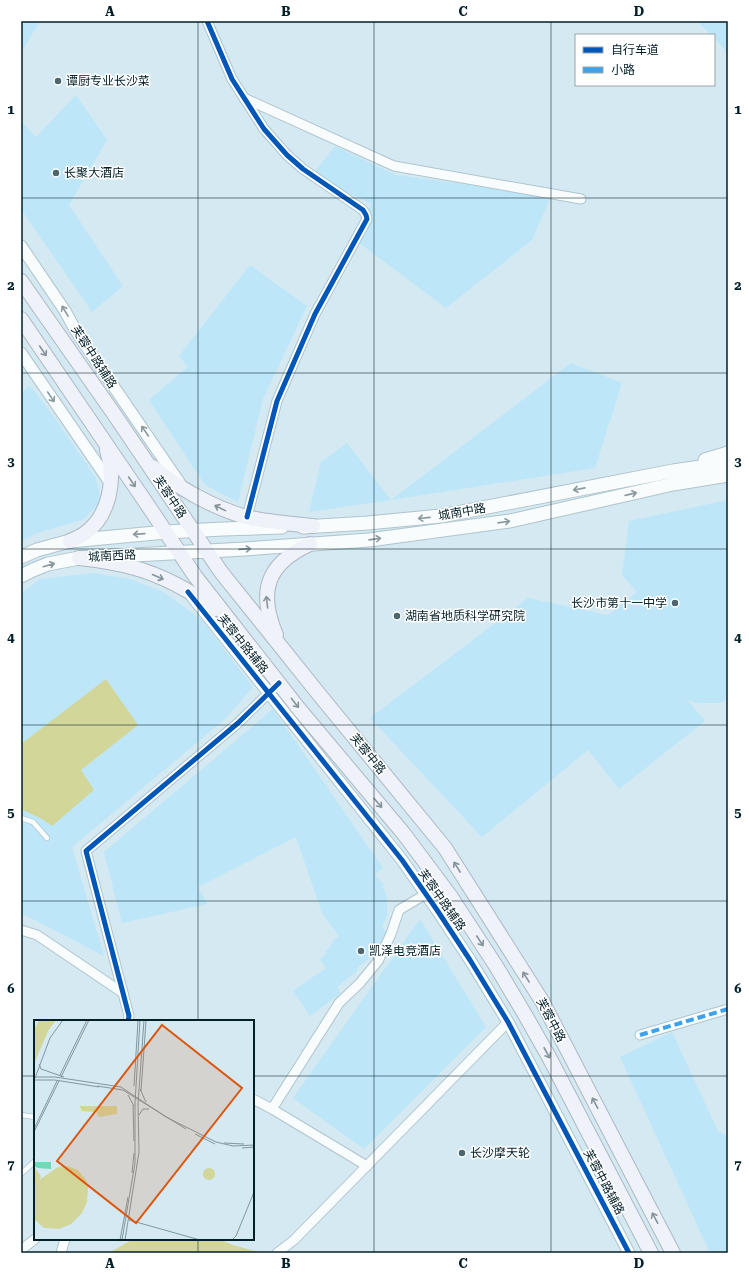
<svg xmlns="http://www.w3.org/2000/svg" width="749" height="1274" font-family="'Roboto Serif','Noto Sans SC',serif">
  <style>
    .built { fill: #bde7f8 }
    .green { fill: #d3d699 }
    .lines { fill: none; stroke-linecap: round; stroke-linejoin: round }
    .service-casing { stroke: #afc5cd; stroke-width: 6 }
    .minor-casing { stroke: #afc5cd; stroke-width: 11 }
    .tertiary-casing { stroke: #afc5cd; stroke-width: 13 }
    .secondary-casing { stroke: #afc5cd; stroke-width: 15 }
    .primary-casing { stroke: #adb8c4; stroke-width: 16 }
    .service { stroke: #f9fcfd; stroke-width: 4.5 }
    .minor { stroke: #f9fcfd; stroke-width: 9 }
    .tertiary { stroke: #f9fcfd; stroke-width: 11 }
    .secondary { stroke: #f9fcfd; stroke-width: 13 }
    .primary { stroke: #eff2f9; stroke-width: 14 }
    .quiet { stroke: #3ca2eb; stroke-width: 4; stroke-dasharray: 8 4; stroke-linecap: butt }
    .cycleway-casing { stroke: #fff; stroke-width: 8 }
    .cycleway { stroke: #0057b8; stroke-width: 5 }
    .oneway { stroke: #8a999d }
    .oneway2 { stroke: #85939b }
    .grid { fill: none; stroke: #031f28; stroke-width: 1; stroke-opacity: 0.55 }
    .poi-dot { fill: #4c666e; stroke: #fff; stroke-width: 1.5 }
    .labels { text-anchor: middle; stroke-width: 3; stroke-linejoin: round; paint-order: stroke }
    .poi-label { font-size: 12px; fill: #031f28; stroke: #fff; text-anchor: start }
    .street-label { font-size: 12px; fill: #031f28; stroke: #fff }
    .inset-road { fill: none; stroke: #8098a1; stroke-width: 1 }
    .view { fill: #dd560d; fill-opacity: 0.15; stroke: #dd560d; stroke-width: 2 }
    .inset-edge { fill: none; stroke: #031f28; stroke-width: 2 }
    .neatline { fill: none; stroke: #031f28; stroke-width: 1.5 }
    .grid-label { font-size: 13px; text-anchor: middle; font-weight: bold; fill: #031f28 }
  </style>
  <rect width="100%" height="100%" fill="#d4e9f1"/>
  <g class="built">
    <polygon points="21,21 40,21 21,53"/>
    <polygon points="697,21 728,21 728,53 714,38 714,35 711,35"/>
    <polygon points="76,95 107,140 69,205 123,286 92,312 21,209 21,121 36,137"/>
    <polygon points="335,146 396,175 551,196 532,240 446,308 355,240 371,204 312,175"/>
    <polygon points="250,265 307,306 263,399 238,502 205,485 149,400 188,367 179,356"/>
    <polygon points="571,363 622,383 595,468 391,500 309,512 321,462 347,443 391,500"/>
    <polygon points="30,386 55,418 96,478 101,503 82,520 40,532 21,541 21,393"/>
    <polygon points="728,500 728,699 720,703 698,703 687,700 705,721 619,789 588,750 482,837 370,718 528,598 608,615 637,592 622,575 629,521"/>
    <polygon points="94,573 129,579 162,591 201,619 253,687 225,719 72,847 104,956 21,913 21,593 40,579"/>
    <polygon points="273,709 383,868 375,874 384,885 382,887 386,894 387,901 387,915 382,927 388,935 378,958 375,954 357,968 358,970 337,987 341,993 310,1016 293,991 326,968 320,959 327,953 325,951 330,947 330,946 333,943 332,941 339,936 322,913 296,837 198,887 207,904 122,923 104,852"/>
    <polygon points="420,919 486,1027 364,1149 293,1098"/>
    <polygon points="672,1032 718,1131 728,1136 728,1252 725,1253 710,1253 620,1057"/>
  </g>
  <g class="green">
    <polygon points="106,679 138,725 81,770 94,790 52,826 42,819 21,809 21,744"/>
    <polygon points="133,1239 218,1239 233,1245 263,1253 109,1253"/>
  </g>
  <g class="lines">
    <defs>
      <g id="service">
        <polyline points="21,818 33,822 47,838"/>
        <polyline points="21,1115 35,1117"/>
        <polyline points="21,1174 35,1161"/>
      </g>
      <g id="minor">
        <polyline points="207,21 232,79 264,129 287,155 303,169 363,210 366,215 367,219 315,314 277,401 247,517"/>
        <polyline points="244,98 394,166 581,199"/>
        <polyline points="21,930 37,935 123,993"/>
        <polyline points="128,1021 129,1016 86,851 238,723 279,683"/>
        <polyline points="640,1035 728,1009"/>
        <polyline points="253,1099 272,1109 339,1003 360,983 378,961 391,934 399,910 426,894"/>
        <polyline points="272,1109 367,1166"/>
        <polyline points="21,1250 35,1239"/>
        <polyline points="61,1253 65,1239"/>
        <polyline points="277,1253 294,1240 508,1022"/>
      </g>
      <g id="tertiary">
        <polyline points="21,246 65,311 76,331 90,352 181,485"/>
        <polyline points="21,353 111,484"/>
        <polyline points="190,594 402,860 437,910 470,960 508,1022 629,1253"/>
      </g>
      <g id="secondary">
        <polyline points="705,460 728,453"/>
        <polyline points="303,527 368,523 441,516 673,471 728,463"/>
        <polyline points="21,557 37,550 70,541 166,532 223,529 282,527"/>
        <polyline points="21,576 33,570 48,564 79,558 245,549 369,540 510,521 673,484 728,475"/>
      </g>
      <g id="primary">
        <polyline points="21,281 114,414 221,572 318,693 445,848 542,1001 673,1253"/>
        <polyline points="21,319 153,513 195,576 299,709 404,834 451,897 496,966 524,1013 549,1057 651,1253"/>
        <path d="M153,467C178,488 214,508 246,517C267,522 291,524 313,526"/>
        <path d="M70,541C74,539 80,537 84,534C110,516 116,479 107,450"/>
        <path d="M79,558C98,560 117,563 135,568C163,576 192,592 215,609"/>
        <path d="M276,635C258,592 266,564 310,544"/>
      </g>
    </defs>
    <use href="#service" class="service-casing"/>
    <use href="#minor" class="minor-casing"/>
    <use href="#tertiary" class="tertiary-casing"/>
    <use href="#secondary" class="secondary-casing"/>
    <use href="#primary" class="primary-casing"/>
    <use href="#service" class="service"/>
    <use href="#minor" class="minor"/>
    <use href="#tertiary" class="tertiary"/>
    <use href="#secondary" class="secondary"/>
    <use href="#primary" class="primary"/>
    <polyline class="quiet" points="640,1035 728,1009"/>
    <defs>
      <g id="cycleway">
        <polyline points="207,21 232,79 264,129 287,155 303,169 363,210 366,215 367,219 315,314 277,401 247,517"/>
        <polyline points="188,592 402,860 437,910 470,960 508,1022 629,1253"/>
        <polyline points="128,1021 129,1016 86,851 238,723 279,683"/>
      </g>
    </defs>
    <use href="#cycleway" class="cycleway-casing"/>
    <use href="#cycleway" class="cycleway"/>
  </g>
  <defs><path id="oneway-shaft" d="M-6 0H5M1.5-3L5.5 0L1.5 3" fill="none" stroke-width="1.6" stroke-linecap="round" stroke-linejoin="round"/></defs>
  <g class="oneway">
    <use href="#oneway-shaft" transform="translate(65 311) rotate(-121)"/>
    <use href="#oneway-shaft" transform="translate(51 397) rotate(56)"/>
    <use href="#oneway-shaft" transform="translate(145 431) rotate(-124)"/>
    <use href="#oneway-shaft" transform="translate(579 489) rotate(169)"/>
    <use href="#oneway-shaft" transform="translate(631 494) rotate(-13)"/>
    <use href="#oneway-shaft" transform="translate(424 518) rotate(174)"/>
    <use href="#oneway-shaft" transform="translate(504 522) rotate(-8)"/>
    <use href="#oneway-shaft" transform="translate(139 534) rotate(176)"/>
    <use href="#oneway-shaft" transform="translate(375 539) rotate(-8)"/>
    <use href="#oneway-shaft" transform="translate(245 549) rotate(-4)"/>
    <use href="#oneway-shaft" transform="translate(49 565) rotate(-16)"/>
  </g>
  <g class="oneway2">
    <use href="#oneway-shaft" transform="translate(43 351) rotate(56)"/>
    <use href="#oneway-shaft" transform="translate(132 482) rotate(56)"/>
    <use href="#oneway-shaft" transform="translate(220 508) rotate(-154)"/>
    <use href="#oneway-shaft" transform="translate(158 577) rotate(24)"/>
    <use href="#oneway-shaft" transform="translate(267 602) rotate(-96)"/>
    <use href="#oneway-shaft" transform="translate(295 703) rotate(52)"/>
    <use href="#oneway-shaft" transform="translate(378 803) rotate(50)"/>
    <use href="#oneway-shaft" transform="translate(457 867) rotate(-122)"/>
    <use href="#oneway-shaft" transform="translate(480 941) rotate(57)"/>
    <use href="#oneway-shaft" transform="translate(526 977) rotate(-122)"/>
    <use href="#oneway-shaft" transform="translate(547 1053) rotate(61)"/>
    <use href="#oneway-shaft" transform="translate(595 1103) rotate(-118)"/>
    <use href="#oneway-shaft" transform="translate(655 1218) rotate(-118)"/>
  </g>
  <path class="grid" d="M198,21V1021M374,21V1253M551,21V1253M21,198H728M21,373H728M21,549H728M21,725H728M21,901H728M21,1076H35M253,1076H728M198,1239V1253"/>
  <g class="poi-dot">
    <circle cx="58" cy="81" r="4"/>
    <circle cx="56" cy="173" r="4"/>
    <circle cx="675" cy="603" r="4"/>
    <circle cx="397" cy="616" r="4"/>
    <circle cx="361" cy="951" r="4"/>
    <circle cx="462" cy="1153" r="4"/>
  </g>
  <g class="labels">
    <g class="poi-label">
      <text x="66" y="85">谭厨专业长沙菜</text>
      <text x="64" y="177">长聚大酒店</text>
      <text x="667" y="607" text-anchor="end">长沙市第十一中学</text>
      <text x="405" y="620">湖南省地质科学研究院</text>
      <text x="369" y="955">凯泽电竞酒店</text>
      <text x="470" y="1157">长沙摩天轮</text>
    </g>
    <g class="street-label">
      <text transform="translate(94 357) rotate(57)" y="4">芙蓉中路辅路</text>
      <text transform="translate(170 497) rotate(56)" y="4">芙蓉中路</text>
      <text transform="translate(462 512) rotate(-10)" y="4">城南中路</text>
      <text transform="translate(112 556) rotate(-3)" y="4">城南西路</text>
      <text transform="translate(243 644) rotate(51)" y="4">芙蓉中路辅路</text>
      <text transform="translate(368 754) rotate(51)" y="4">芙蓉中路</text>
      <text transform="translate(442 900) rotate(55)" y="4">芙蓉中路辅路</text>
      <text transform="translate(551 1020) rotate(62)" y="4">芙蓉中路</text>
      <text transform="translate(604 1182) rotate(62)" y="4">芙蓉中路辅路</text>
    </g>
  </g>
  <g transform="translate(34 1020)">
    <rect width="220" height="220" fill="#d4e9f1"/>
    <path d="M5,0H22L14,11L0,44V10ZM46,86H83V94L65,97L62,92L48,91ZM33,146L44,150L52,160L54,167L53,182L48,193L37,204L25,209L10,208L0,199V147L7,156L5,160L24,147ZM169 154a6 6 0 1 1 12 0a6 6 0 1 1-12 0Z" fill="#d3d699"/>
    <path d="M0,142H17V149L4,148L0,146Z" fill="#6adcb7"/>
    <path class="inset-road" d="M5,44L7,49L30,57M26,55L53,0M0,57H21L87,67L132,97L182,122L199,126L220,125M27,57L55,0M1,58L16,18L29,0M0,60H21L65,67M63,66L89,70L152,109M100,66L104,1M106,69L112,82M107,71L112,1M94,75L100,86M99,85L100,121M105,95L109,89H115M0,109L23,61M0,112L25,61M161,114L181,124M190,123L210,124M208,128L220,127M98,153L100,133M95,200L166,220M86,220L94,177M88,220L101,143V83L106,0M91,220L105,132L104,84L110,0M198,220L202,216L220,172"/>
    <path class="view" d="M128,5L208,68L102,203L23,141Z"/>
    <rect width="220" height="220" class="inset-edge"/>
  </g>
  <rect width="749" height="1274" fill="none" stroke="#ffffff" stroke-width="44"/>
  <rect x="575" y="34" width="140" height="52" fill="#ffffff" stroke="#9aa5a9"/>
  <rect x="583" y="47" width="20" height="6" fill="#0057b8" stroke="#9aa5a9"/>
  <text x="611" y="54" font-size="12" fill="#031f28">自行车道</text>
  <rect x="583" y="67" width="20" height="6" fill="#3ca2eb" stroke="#9aa5a9"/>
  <text x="611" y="74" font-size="12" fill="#031f28">小路</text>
  <rect x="22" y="22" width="705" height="1230" class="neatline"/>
  <g class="grid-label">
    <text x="110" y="16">A</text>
    <text x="286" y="16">B</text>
    <text x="463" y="16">C</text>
    <text x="639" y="16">D</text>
    <text x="11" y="114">1</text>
    <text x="738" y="114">1</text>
    <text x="11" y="290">2</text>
    <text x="738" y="290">2</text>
    <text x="11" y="466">3</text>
    <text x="738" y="466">3</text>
    <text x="11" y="642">4</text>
    <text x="738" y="642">4</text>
    <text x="11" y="817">5</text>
    <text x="738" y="817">5</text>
    <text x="11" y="993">6</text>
    <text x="738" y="993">6</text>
    <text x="11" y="1169">7</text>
    <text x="738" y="1169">7</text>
    <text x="110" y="1268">A</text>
    <text x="286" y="1268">B</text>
    <text x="463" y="1268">C</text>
    <text x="639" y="1268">D</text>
  </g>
</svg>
